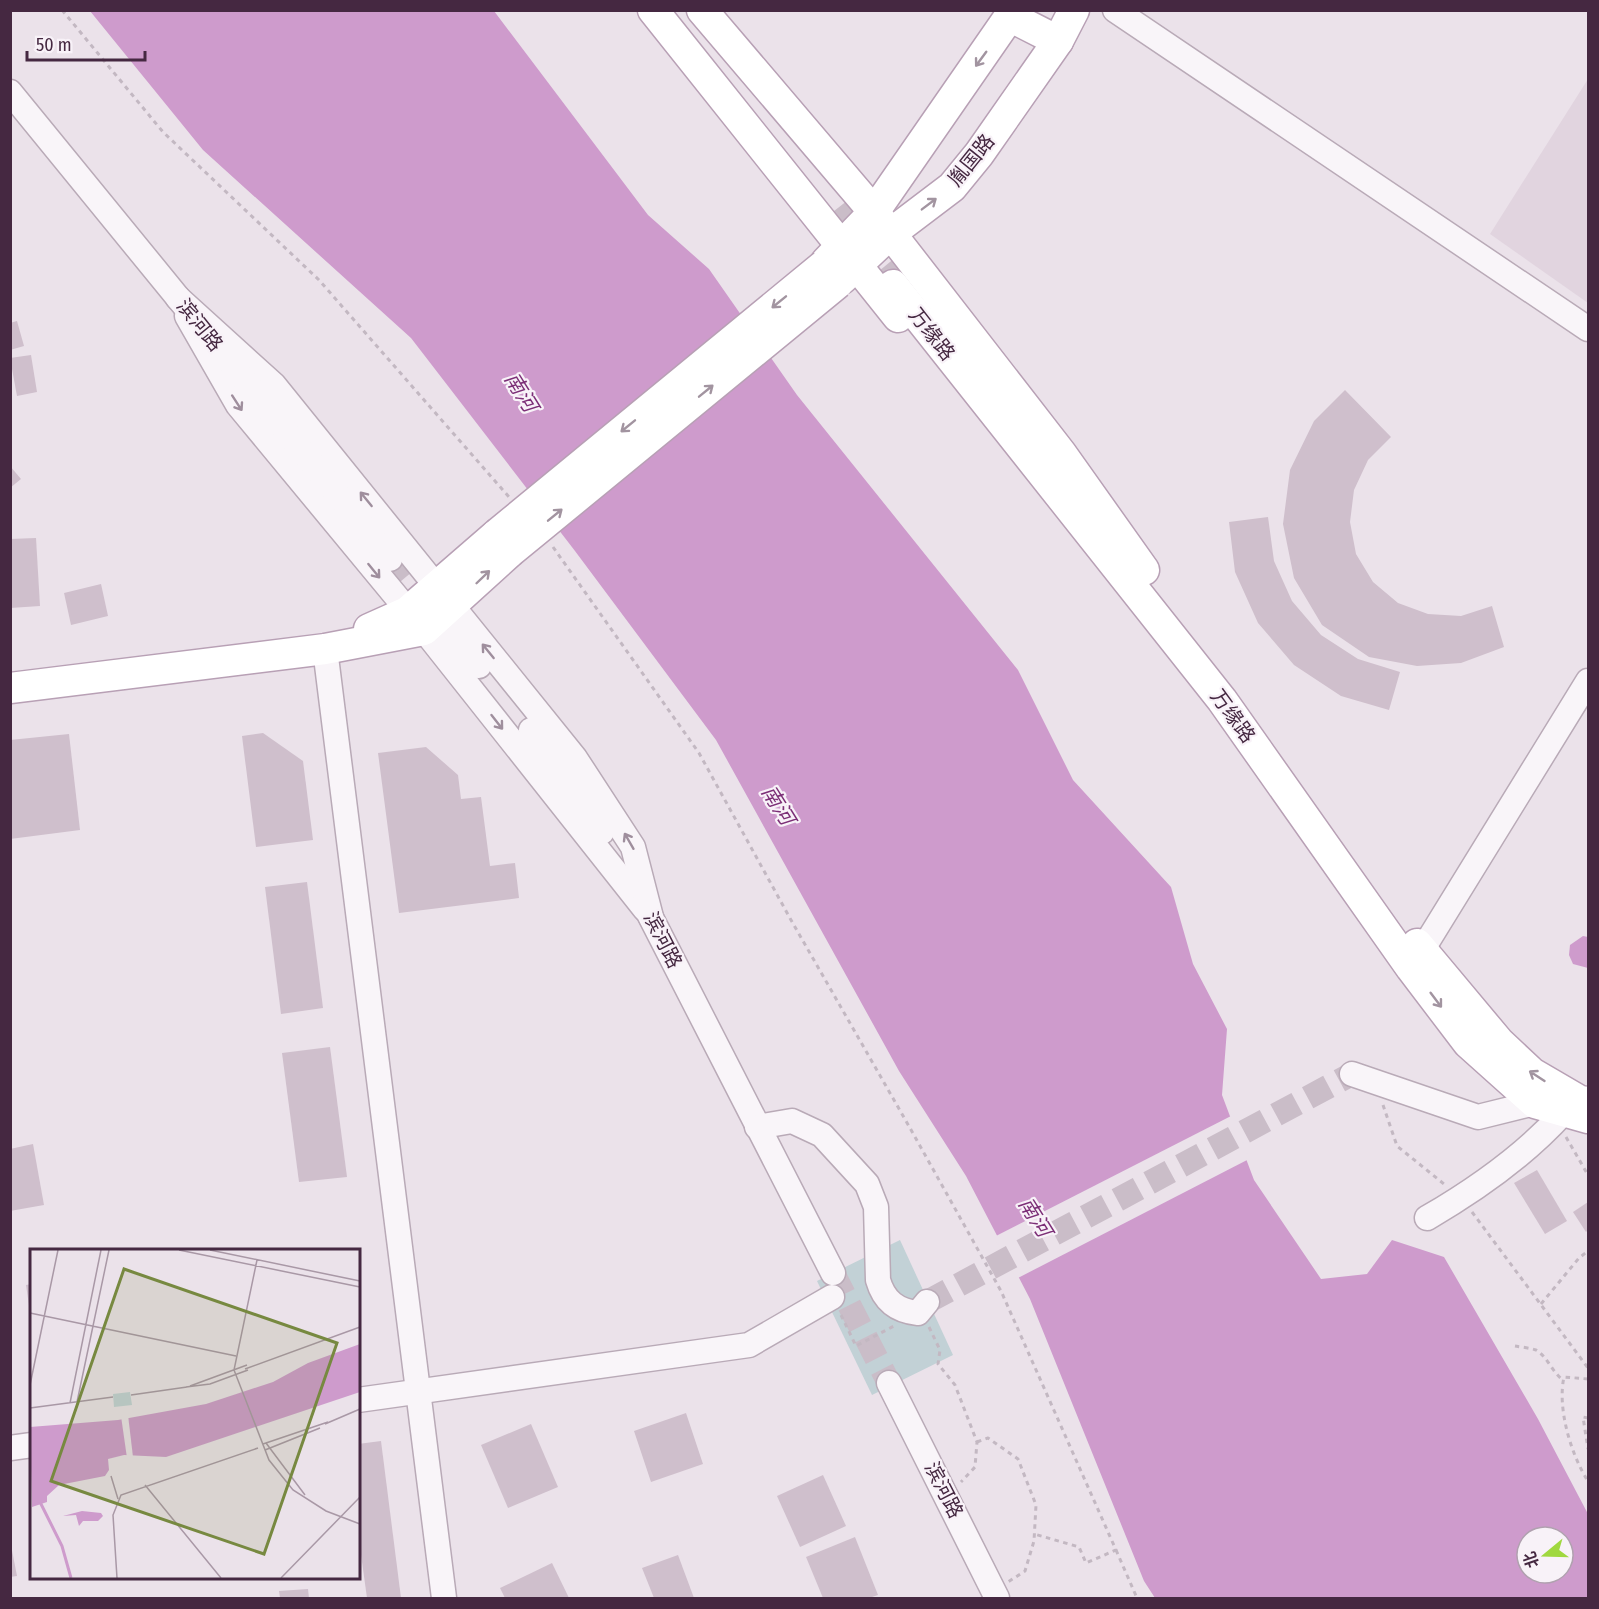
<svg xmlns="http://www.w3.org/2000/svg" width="1599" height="1609" font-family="'Fira Sans Condensed','Noto Sans SC',sans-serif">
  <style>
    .built { fill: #e1d4df }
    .green { fill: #c2d1d6 }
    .water { fill: #ce9bcc; fill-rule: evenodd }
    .pier { fill: #ebe2ea }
    .building { fill: #cfbfcc }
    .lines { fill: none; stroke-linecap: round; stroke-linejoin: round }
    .minor-tunnel { stroke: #cabdc8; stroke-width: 24; stroke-dasharray: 24 12; stroke-linecap: butt }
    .major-tunnel { stroke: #cabdc8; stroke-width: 30; stroke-dasharray: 30 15; stroke-linecap: butt }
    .minor-casing { stroke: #b9aab7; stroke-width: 27 }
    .major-casing { stroke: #b8a0b5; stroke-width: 33 }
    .path { stroke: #c3b8c2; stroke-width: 3; stroke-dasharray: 4.5 4.5; stroke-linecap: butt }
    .minor { stroke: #f9f5f9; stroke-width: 24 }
    .major { stroke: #fff; stroke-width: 30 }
    .major-bridge-casing { stroke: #b8a0b5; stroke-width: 33; stroke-linecap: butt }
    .major-bridge { stroke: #fff; stroke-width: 30 }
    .oneway { stroke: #a294a0 }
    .oneway2 { stroke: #9f8e9d }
    .labels { text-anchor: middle; stroke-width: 4.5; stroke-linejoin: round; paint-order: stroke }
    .street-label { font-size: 20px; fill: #452841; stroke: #f8f2f8 }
    .water-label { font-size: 21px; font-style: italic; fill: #7c2f77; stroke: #f8f2f8 }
    .inset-river { fill: none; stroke: #ce9bcc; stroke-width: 3 }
    .inset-road { fill: none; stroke: #a998a6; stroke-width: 1.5 }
    .view { fill: #778940; fill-opacity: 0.15; stroke: #778940; stroke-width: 3 }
    .inset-edge { fill: none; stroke: #452841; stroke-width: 3 }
  </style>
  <rect width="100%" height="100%" fill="#ebe2ea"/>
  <polygon class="built" points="1588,79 1588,303 1490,234"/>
  <polygon class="green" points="900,1240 953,1355 872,1395 817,1281"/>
  <g class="water">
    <path d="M90,11H494L648,215L709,269L797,395L1018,670L1073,780L1171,887L1193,964L1227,1029L1222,1095L1254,1180L1321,1279L1367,1274L1392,1240L1444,1257L1538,1419L1588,1514V1598H1155L1144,1581L1030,1299L966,1176L899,1071L716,740L575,551L411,338L203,150ZM1527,1537H1563V1573H1527Z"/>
    <polygon points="1583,936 1588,937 1588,968 1573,964 1569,955 1570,945"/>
  </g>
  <polygon class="pier" points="1233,1115 1249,1159 1016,1279 994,1237"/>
  <g class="building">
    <polygon points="17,321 24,346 10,350 10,323"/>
    <polygon points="31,355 37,392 17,396 10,358"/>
    <polygon points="1345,390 1391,437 1368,460 1354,490 1350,522 1356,554 1373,582 1398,603 1428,614 1461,616 1492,606 1504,647 1461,663 1417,666 1369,657 1322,625 1294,578 1283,524 1290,470 1314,421"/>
    <polygon points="10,466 21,479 10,488"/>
    <polygon points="1268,517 1274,561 1292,601 1321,635 1358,659 1400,672 1389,710 1341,696 1294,665 1258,623 1235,572 1229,522"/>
    <polygon points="36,538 40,606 10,608 10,539"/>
    <polygon points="101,584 108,616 71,625 64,593"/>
    <polygon points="263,733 303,761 313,840 256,847 242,736"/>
    <polygon points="69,734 80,830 10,839 10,740"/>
    <polygon points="426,747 458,775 461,799 481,797 490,866 515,863 519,898 399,913 378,753"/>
    <polygon points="307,882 323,1008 281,1014 265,887"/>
    <polygon points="330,1047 347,1177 299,1182 282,1053"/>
    <polygon points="33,1144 44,1205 10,1211 10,1149"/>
    <polygon points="1537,1170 1567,1221 1545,1234 1514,1183"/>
    <polygon points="1588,1202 1588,1230 1586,1232 1573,1212"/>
    <polygon points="32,1284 32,1312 30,1312 26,1285"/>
    <polygon points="686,1413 703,1464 651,1482 634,1431"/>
    <polygon points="531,1424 558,1487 508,1508 481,1445"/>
    <polygon points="381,1441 401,1598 367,1598 358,1533 358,1444"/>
    <polygon points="823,1475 846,1526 800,1547 777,1496"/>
    <polygon points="855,1537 878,1595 869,1598 823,1598 806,1557"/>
    <polygon points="10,1540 17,1576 10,1577"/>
    <polygon points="678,1555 694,1598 654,1598 642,1568"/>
    <polygon points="552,1563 569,1598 505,1598 500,1588"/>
    <polygon points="308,1589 309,1598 280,1598 279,1591"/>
  </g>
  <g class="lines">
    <g class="minor-tunnel">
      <polyline points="390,559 433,611"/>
      <polyline points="833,1273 889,1383"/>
      <polyline points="927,1302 1352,1074"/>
    </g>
    <g class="major-tunnel">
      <polyline points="843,204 876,246"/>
      <polyline points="852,235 893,285"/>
    </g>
    <defs>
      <g id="minor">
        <polyline points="1115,10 1588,329"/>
        <polyline points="10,92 188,310"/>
        <polyline points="178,298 274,385 575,758 633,847 651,917"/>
        <polyline points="187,316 238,405 424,630 645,909"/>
        <polyline points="229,361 390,559"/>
        <polyline points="451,634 479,666"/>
        <polyline points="325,649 444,1598"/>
        <polyline points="531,730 602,832"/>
        <polyline points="644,904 833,1273"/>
        <polyline points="1413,965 1588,681"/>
        <polyline points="1352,1074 1478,1117 1535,1103"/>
        <path d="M757,1127L792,1121L822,1135L867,1184L876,1207L878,1280C884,1301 897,1311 918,1313L927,1302"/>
        <path d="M1427,1218C1477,1189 1525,1155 1563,1113"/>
        <polyline points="889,1383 997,1598"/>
        <polyline points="358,1400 749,1345 832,1297"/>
        <polyline points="10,1448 32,1445"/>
      </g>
      <g id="major">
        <polyline points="653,10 898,317"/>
        <polyline points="702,10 874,212 1061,453 1144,570"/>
        <polyline points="1011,17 1058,41"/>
        <polyline points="826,262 874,212 1014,10"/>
        <polyline points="842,279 890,234 952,187 979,154 1058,41 1074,10"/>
        <polyline points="893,285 1222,700 1411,968 1468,1043 1535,1103 1588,1118"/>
        <polyline points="369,629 407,612 497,534"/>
        <polyline points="10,688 325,649 424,630 510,552"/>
        <polyline points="1417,944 1499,1042 1532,1073 1580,1101 1588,1102"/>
      </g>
    </defs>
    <use href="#minor" class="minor-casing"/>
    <use href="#major" class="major-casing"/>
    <g class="path">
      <polyline points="62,10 163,132 319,280 509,497"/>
      <polyline points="553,547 699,753 791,920 910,1128 1001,1291 1116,1550 1086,1563 1079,1547 1034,1534"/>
      <polyline points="1383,1105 1397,1146 1444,1184"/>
      <polyline points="1566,1137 1588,1175"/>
      <polyline points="1472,1212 1588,1368"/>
      <polyline points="1541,1304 1579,1258 1588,1251"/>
      <polyline points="841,1315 856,1346 894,1326"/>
      <polyline points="929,1327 940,1350 938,1364 955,1385 977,1442 975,1467 961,1482"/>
      <path d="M1515,1346C1521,1347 1530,1348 1536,1350C1547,1356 1552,1372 1563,1380"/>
      <path d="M1588,1379L1564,1377C1557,1408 1571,1455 1588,1481"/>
      <polyline points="1588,1418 1583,1417 1588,1449"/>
      <polyline points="977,1442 988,1438 1018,1459 1036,1505 1034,1541 1025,1571 1008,1582"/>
      <polyline points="1116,1550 1137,1598"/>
    </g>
    <use href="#minor" class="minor"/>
    <use href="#major" class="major"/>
    <defs>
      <g id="major-bridge">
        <polyline points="497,534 824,265"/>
        <polyline points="510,552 838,283"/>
      </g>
    </defs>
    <use href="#major-bridge" class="major-bridge-casing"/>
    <use href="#major-bridge" class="major-bridge"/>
  </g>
  <defs><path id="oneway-shaft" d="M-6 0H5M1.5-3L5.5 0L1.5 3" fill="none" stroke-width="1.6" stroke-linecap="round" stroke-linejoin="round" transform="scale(1.5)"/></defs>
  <g class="oneway">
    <use href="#oneway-shaft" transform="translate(981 59) rotate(126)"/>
    <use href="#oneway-shaft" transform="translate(929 204) rotate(-37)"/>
    <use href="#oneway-shaft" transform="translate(779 302) rotate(141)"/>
    <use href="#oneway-shaft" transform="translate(706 391) rotate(-39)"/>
    <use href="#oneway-shaft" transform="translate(628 426) rotate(141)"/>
    <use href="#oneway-shaft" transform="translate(555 515) rotate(-39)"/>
    <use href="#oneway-shaft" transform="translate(483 577) rotate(-44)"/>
    <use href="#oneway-shaft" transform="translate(1436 1000) rotate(53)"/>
    <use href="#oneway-shaft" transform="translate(1537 1076) rotate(-147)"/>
  </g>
  <g class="oneway2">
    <use href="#oneway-shaft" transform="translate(237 403) rotate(57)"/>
    <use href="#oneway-shaft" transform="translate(366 499) rotate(-129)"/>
    <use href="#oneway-shaft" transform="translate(374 571) rotate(51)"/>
    <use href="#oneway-shaft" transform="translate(488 651) rotate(-129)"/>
    <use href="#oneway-shaft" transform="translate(497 722) rotate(52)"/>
    <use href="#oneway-shaft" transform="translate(629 841) rotate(-120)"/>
  </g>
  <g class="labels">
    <g class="street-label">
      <text transform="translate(971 160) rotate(-51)" y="7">胤国路</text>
      <text transform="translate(200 325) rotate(51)" y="7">滨河路</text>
      <text transform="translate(932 334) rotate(52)" y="7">万缘路</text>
      <text transform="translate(1233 716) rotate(54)" y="7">万缘路</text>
      <text transform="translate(663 940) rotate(63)" y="7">滨河路</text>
      <text transform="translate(944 1490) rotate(63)" y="7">滨河路</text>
    </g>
    <g class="water-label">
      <text transform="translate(521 392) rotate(58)" y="7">南河</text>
      <text transform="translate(778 805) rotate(58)" y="7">南河</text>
      <text transform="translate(1035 1217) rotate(58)" y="7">南河</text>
    </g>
  </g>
  <g transform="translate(30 1249)">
    <rect width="330" height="330" fill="#ebe2ea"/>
    <path d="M100,143L102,156L84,158L83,145Z" fill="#c2d1d6"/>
    <path d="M330,95V143L136,208L94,206L78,210L79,221L75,227L29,236L17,247V253L2,258L0,178L88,171L176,155L243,133L278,114ZM52,262L71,264L73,267L68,272H53L49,277L46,266L33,267Z" fill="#ce9bcc"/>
    <path d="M98,166L103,208L97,209L91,167Z" fill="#ebe2ea"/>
    <path class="inset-river" d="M10,253L32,297L41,329"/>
    <path class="inset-road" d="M149,1L330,38M180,1L330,32M227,11L204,121L239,211L263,241L296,262L330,275M0,64L206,107M215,120L330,78M0,136L28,1M160,137L217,116M156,138L180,135L218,121M101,146L157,138M47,153L79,1M40,154L71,1M0,159L83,148M295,175L330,160M236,194L275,246M233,195L298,173M235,201L290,179M81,227L88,250M115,236L191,329M87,329L83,266L91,246L228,199M251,329L330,248"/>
    <path class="view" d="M94,20L307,94L234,305L21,232Z"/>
    <rect width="330" height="330" class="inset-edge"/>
  </g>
  <rect width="1599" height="1609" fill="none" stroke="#452841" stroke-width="24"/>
  <g transform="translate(1545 1555) rotate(251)"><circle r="28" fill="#f8f2f8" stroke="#b0a1af" stroke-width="1.5"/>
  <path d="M0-4.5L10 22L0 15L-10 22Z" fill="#a0d83f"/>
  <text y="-9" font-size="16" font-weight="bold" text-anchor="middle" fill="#452841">北</text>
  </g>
  <path d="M27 51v9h118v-9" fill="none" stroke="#452841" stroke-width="3"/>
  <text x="36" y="51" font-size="18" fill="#452841" stroke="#f8f2f8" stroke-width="4.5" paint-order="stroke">50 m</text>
</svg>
